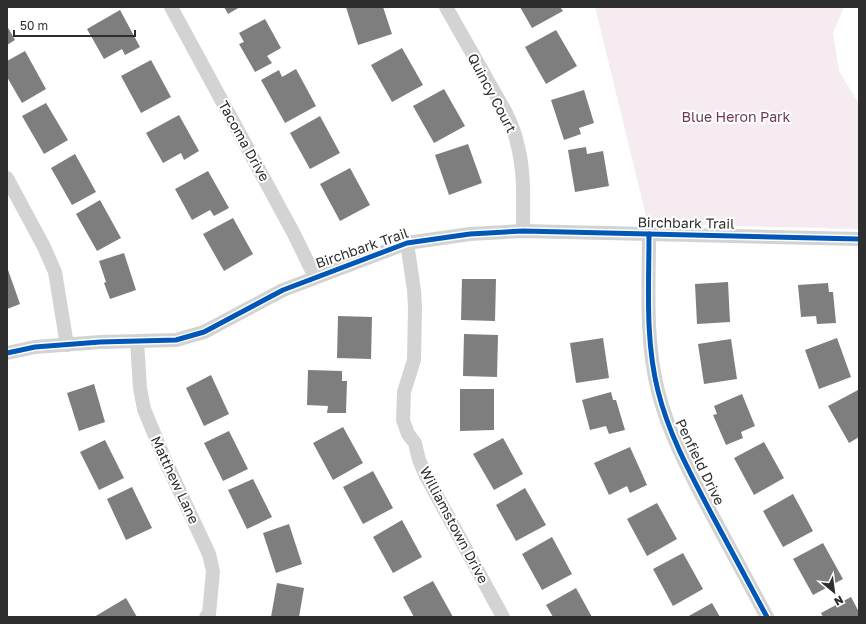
<svg xmlns="http://www.w3.org/2000/svg" width="866" height="624" font-family="'Golos Text',sans-serif">
  <style>
    .green { fill: #f5ebf1 }
    .building { fill: #7e7e7e }
    .lines { fill: none; stroke-linecap: round; stroke-linejoin: round }
    .street { stroke: #d3d3d3; stroke-width: 14 }
    .cycleway-casing { stroke: #fff; stroke-width: 8 }
    .cycleway { stroke: #0057b8; stroke-width: 5 }
    .labels { text-anchor: middle; stroke-width: 4; stroke-linejoin: round; paint-order: stroke }
    .street-label { font-size: 14px; fill: #2e2e2e; stroke: #fff }
    .park-label { font-size: 14px; fill: #6d3855; stroke: #fff }
  </style>
  <rect width="100%" height="100%" fill="#fff"/>
  <polygon class="green" points="595,7 844,7 833,33 839,71 859,104 859,229 648,224"/>
  <g class="building">
    <polygon points="224,7 240,7 228,14"/>
    <polygon points="346,7 383,7 392,34 358,45"/>
    <polygon points="520,7 560,7 563,11 532,28"/>
    <polygon points="120,10 140,47 125,55 122,49 104,59 87,29"/>
    <polygon points="265,19 281,48 267,56 272,63 255,72 239,44 244,42 239,33"/>
    <polygon points="7,26 15,40 7,45"/>
    <polygon points="556,30 577,66 546,84 525,47"/>
    <polygon points="402,48 423,85 392,102 371,65"/>
    <polygon points="25,51 46,89 22,103 7,77 7,61"/>
    <polygon points="151,60 171,97 141,113 121,76"/>
    <polygon points="296,69 316,106 285,123 261,80 279,70 282,77"/>
    <polygon points="444,89 465,126 434,143 413,106"/>
    <polygon points="584,90 594,123 579,128 581,134 564,140 551,100"/>
    <polygon points="46,103 68,140 44,154 22,116"/>
    <polygon points="179,115 199,151 184,160 181,153 163,163 146,133"/>
    <polygon points="320,116 340,153 310,169 290,133"/>
    <polygon points="468,144 482,183 449,195 435,155"/>
    <polygon points="586,147 587,154 603,151 609,186 575,192 568,150"/>
    <polygon points="75,154 96,192 72,205 51,168"/>
    <polygon points="350,168 370,205 340,221 320,184"/>
    <polygon points="208,171 229,208 214,216 210,210 192,220 175,189"/>
    <polygon points="100,200 121,238 97,251 76,214"/>
    <polygon points="233,218 253,254 224,271 203,234"/>
    <polygon points="124,253 136,290 110,299 104,283 106,282 99,261"/>
    <polygon points="7,267 20,304 7,309"/>
    <polygon points="462,279 496,279 495,321 461,320"/>
    <polygon points="728,282 730,322 697,324 695,284"/>
    <polygon points="828,283 829,292 833,292 836,323 817,324 816,316 801,317 798,285"/>
    <polygon points="338,316 372,317 371,359 337,358"/>
    <polygon points="464,334 498,335 497,377 463,376"/>
    <polygon points="603,338 609,378 576,383 570,343"/>
    <polygon points="837,338 851,377 819,389 805,350"/>
    <polygon points="731,339 737,379 704,384 698,344"/>
    <polygon points="308,370 342,371 342,381 347,381 346,413 327,413 328,406 307,405"/>
    <polygon points="211,375 229,414 204,426 186,388"/>
    <polygon points="94,384 105,422 79,431 67,393"/>
    <polygon points="460,389 494,389 494,430 460,431"/>
    <polygon points="858,390 859,437 849,443 828,406"/>
    <polygon points="611,392 613,400 616,400 625,430 609,434 606,426 590,430 582,400"/>
    <polygon points="742,394 755,426 741,432 743,438 726,445 713,415 717,414 714,406"/>
    <polygon points="343,427 363,463 333,480 313,443"/>
    <polygon points="229,431 248,469 223,481 204,443"/>
    <polygon points="503,438 523,474 494,490 473,454"/>
    <polygon points="105,440 124,478 99,490 80,452"/>
    <polygon points="764,442 784,478 754,495 734,458"/>
    <polygon points="630,447 647,485 630,493 627,486 609,495 594,463"/>
    <polygon points="373,471 393,508 363,524 343,487"/>
    <polygon points="253,479 272,517 247,529 228,490"/>
    <polygon points="132,487 152,528 126,540 107,499"/>
    <polygon points="525,488 546,525 516,541 496,505"/>
    <polygon points="793,494 813,531 783,547 763,511"/>
    <polygon points="657,503 677,539 647,556 627,519"/>
    <polygon points="402,520 422,557 393,573 373,537"/>
    <polygon points="289,524 302,564 276,573 263,533"/>
    <polygon points="552,537 572,574 542,590 522,554"/>
    <polygon points="823,543 843,579 813,595 793,559"/>
    <polygon points="683,553 703,589 673,606 653,569"/>
    <polygon points="433,581 453,617 414,617 403,597"/>
    <polygon points="277,583 304,588 299,617 271,617"/>
    <polygon points="576,588 592,617 553,617 546,605"/>
    <polygon points="851,597 859,612 859,617 823,617 821,613"/>
    <polygon points="126,598 137,617 94,617"/>
    <polygon points="712,603 720,617 687,617"/>
  </g>
  <g class="lines">
    <g class="street">
      <polyline points="171,7 294,234 315,277"/>
      <path d="M446,7L505,111C510,121 515,132 517,143C525,171 523,202 523,231"/>
      <polyline points="7,178 44,247 55,272 67,345"/>
      <path d="M649,234C649,286 645,340 658,391C669,435 690,473 711,513C730,548 748,582 767,617"/>
      <polyline points="407,243 414,290 415,307 414,360 404,392 403,420 408,434 415,443 419,460 426,476 503,617"/>
      <polyline points="137,341 140,388 144,409 165,460 209,554 213,571 209,614 206,617"/>
      <polyline points="7,353 35,347 100,342 176,340 204,332 283,290 407,243 470,234 523,231 859,239"/>
    </g>
    <defs>
      <g id="cycleway">
        <path d="M649,234C649,286 645,340 658,391C669,435 690,473 711,513C730,548 748,582 767,617"/>
        <polyline points="7,353 35,347 100,342 176,340 204,332 283,290 407,243 470,234 523,231 859,239"/>
      </g>
    </defs>
    <use href="#cycleway" class="cycleway-casing"/>
    <use href="#cycleway" class="cycleway"/>
  </g>
  <g class="labels">
    <g class="street-label">
      <text transform="translate(492 93) rotate(62)" y="5">Quincy Court</text>
      <text transform="translate(244 141) rotate(61)" y="5">Tacoma Drive</text>
      <text transform="translate(686 223) rotate(1)" y="5">Birchbark Trail</text>
      <text transform="translate(362 248) rotate(-19)" y="5">Birchbark Trail</text>
      <text transform="translate(700 462) rotate(64)" y="5">Penfield Drive</text>
      <text transform="translate(175 480) rotate(65)" y="5">Matthew Lane</text>
      <text transform="translate(454 525) rotate(62)" y="5">Williamstown Drive</text>
    </g>
    <g class="park-label">
      <text x="736" y="122">Blue Heron Park</text>
    </g>
  </g>
  <rect width="866" height="624" fill="none" stroke="#2e2e2e" stroke-width="16"/>
  <g transform="translate(834 592) rotate(151)" stroke="#ffffff" stroke-width="3" paint-order="stroke">
  <path d="M0-3L7 15L0 10L-7 15Z" fill="#2e2e2e"/>
  <text y="-6" font-size="11" font-weight="bold" text-anchor="middle" fill="#2e2e2e">N</text>
  </g>
  <path d="M14 30v6h121v-6" fill="none" stroke="#2e2e2e" stroke-width="2"/>
  <text x="20" y="30" font-size="12" fill="#2e2e2e" stroke="#ffffff" stroke-width="3" paint-order="stroke">50 m</text>
</svg>
